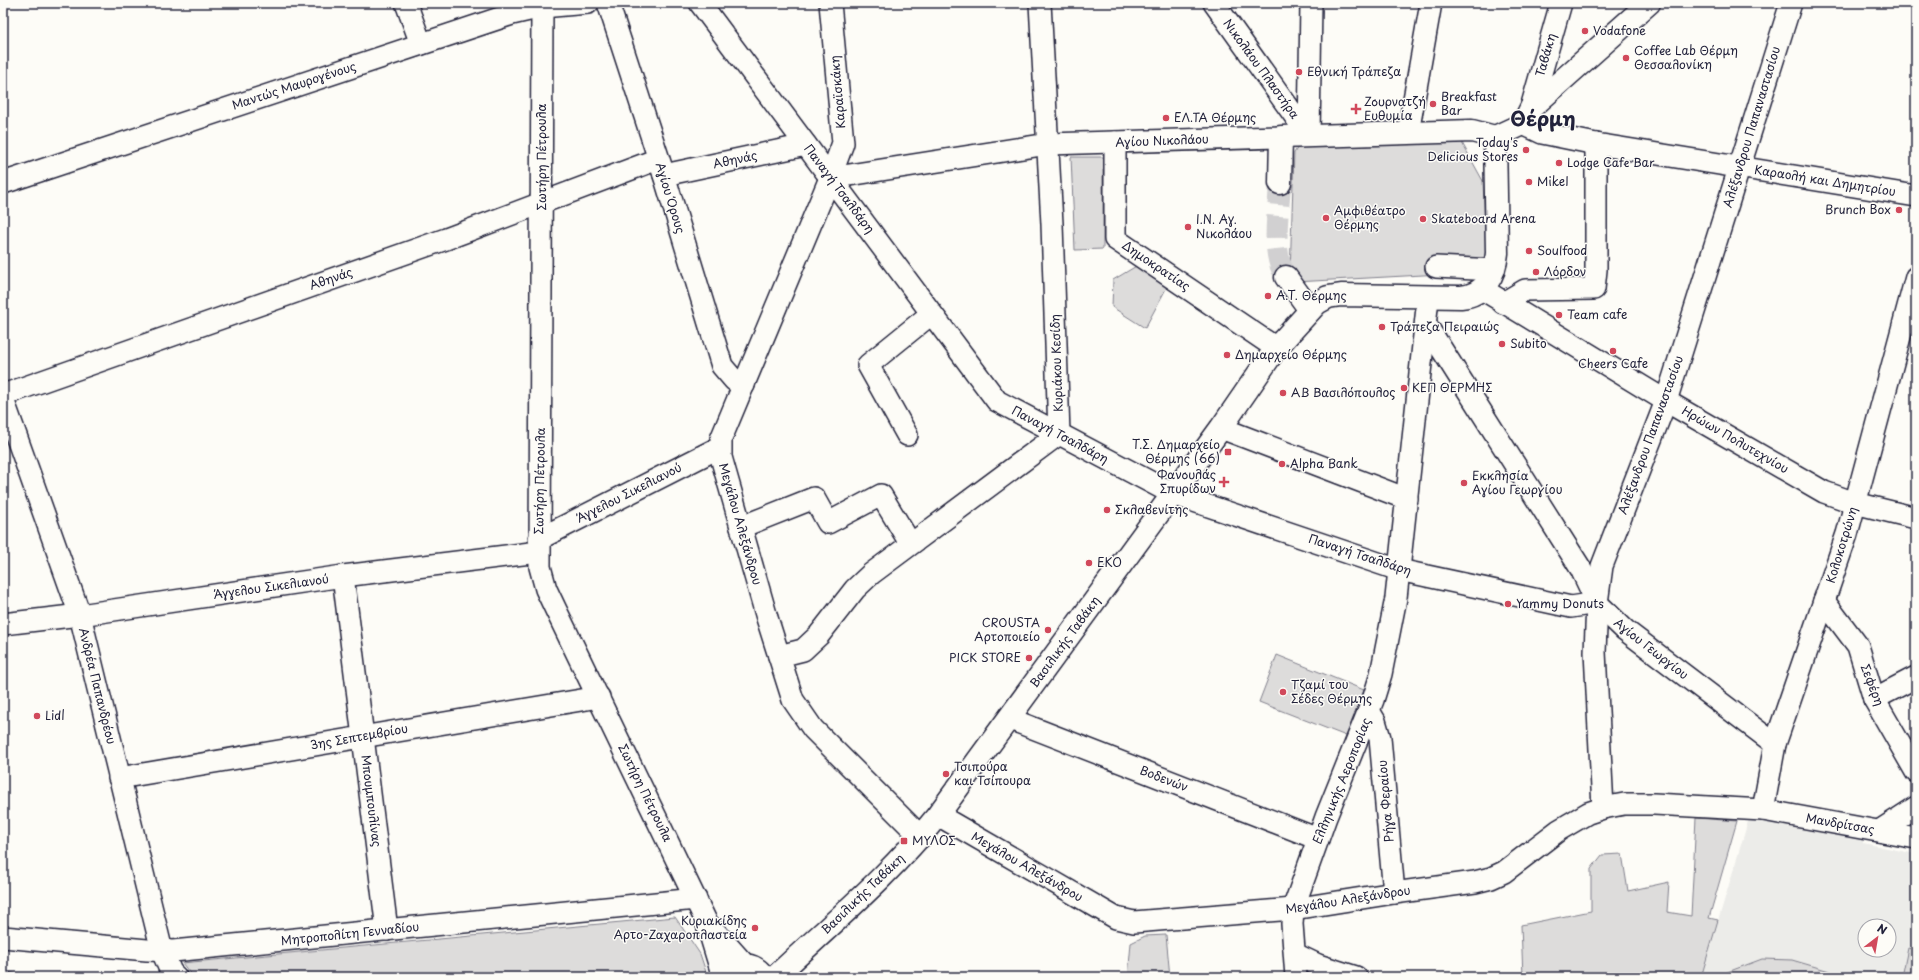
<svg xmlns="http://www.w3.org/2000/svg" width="1919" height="980" font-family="'Playpen Sans',sans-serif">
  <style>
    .built { fill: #ecece9; fill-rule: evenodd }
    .green { fill: #dddcdb; stroke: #807f8b }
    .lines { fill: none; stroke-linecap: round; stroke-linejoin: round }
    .stream { stroke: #787885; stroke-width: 4.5 }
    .major-tunnel { stroke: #d1d0d1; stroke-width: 22; stroke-dasharray: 22 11; stroke-linecap: butt }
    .minor-casing { stroke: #22223b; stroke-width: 24 }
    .major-casing { stroke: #22223b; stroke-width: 25 }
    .minor { stroke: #fdfcf7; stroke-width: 21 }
    .major { stroke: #fdfcf7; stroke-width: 22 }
    .poi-dot { fill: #d1495b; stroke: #fdfcf7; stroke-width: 1.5 }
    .labels { text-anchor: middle; stroke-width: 3; stroke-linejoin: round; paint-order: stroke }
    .poi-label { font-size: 12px; fill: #22223b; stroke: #fdfcf7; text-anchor: start }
    .street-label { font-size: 12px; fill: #22223b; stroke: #fdfcf7 }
    .town-label { font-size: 20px; font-weight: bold; fill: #22223b; stroke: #fdfcf7 }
  </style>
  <rect width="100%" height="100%" fill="#fdfcf7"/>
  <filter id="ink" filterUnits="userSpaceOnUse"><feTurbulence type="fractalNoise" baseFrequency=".025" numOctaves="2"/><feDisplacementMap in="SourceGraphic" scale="8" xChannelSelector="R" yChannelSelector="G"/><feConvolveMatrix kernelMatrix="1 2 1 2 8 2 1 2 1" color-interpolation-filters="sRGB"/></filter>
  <g filter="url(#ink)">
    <path class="built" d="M1750,815L1863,838V843L1916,854V950L1908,948L1902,977H1850L1792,960L1762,959L1717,976L1702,974ZM1865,926H1889V950H1865Z"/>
    <g class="green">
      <polygon points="1461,141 1483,181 1486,253 1478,272 1295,282 1290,274 1294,153 1300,144"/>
      <polygon points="1071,157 1109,157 1110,169 1103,170 1103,249 1075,250"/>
      <polygon points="1138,265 1168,285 1145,328 1112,307 1113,280"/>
      <polygon points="1277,655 1364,690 1346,736 1259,702"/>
      <polygon points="1696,818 1737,821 1709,918 1718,920 1702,974 1717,976 1762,959 1792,960 1850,977 1523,977 1521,925 1591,911 1591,869 1602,855 1622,854 1628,891 1669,882 1667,912 1691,916"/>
      <polygon points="675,917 700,954 706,972 702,977 193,977 182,963"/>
      <polygon points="1166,935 1170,977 1128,977 1131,943 1145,936"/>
      <polygon points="1908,948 1916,950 1916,977 1902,977"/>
    </g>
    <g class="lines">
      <polyline class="stream" points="3,973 27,977"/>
      <path class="major-tunnel" d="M1280,183C1279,212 1270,252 1286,277"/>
      <defs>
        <g id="minor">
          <polyline points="406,3 421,44"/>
          <polyline points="542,3 540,567 546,589 555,608 706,921 723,977"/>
          <polyline points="608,3 664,175 722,366 734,380 744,385"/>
          <polyline points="700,3 997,401 1173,494 1399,570 1571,607 1597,603"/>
          <polyline points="830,3 843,143 830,178 721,439 721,457 767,618 793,700 813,729 921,837"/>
          <polyline points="1040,3 1052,224 1059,434"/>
          <polyline points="1214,3 1309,136"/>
          <polyline points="1531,108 1561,3"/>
          <polyline points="1523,124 1542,133 1596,144 1916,196"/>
          <polyline points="1408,133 1431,3"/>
          <polyline points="1309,136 1311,3"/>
          <polyline points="1115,142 1115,239 1276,348"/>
          <polyline points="664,175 806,145"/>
          <polyline points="830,178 1048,144 1281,137"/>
          <polyline points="3,183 512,14 542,7 588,3"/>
          <polyline points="1436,267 1494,270"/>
          <polyline points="1482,289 1666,401 1824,492 1855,503 1916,518"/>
          <polyline points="1503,303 1525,290 1594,289 1596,270 1596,144"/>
          <polyline points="1427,326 1581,569 1597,603 1625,630 1775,744"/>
          <polyline points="3,395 446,239 658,159"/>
          <polyline points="3,399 80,615 162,951 171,972 176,977"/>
          <polyline points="1221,428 1407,499"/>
          <polyline points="907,435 868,365 931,314"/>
          <polyline points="741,527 814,498 828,523 881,495 910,543"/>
          <polyline points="539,539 720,447"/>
          <polyline points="343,576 387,930"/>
          <polyline points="1824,601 1858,646 1874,699 1916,772"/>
          <polyline points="3,624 80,615 343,576 539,552"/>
          <polyline points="779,656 803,650 819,635 855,589 871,574 1059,434"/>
          <polyline points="1874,699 1916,677"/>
          <polyline points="1369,711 1375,721 1380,738 1394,893"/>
          <polyline points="1010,719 1318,839"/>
          <polyline points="119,778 599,697"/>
          <polyline points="1603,808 1595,652 1597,603 1602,566 1666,401 1791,3"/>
          <polyline points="1763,810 1775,744 1847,534 1916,277"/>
          <polyline points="938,815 1116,918 1134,922 1293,909 1394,893 1475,882 1491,878 1504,872 1559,830 1588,813 1603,808 1624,804 1654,804 1763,810 1916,838"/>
          <polyline points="1879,831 1916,807"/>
          <polyline points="711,927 745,965"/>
          <polyline points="3,937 147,950 173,951 696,899"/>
          <polyline points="1295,954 1318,965 1356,977"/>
          <polyline points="1296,977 1292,924 1293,909 1326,817 1373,700 1381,674 1396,598 1428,298"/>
        </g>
        <g id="major">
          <polyline points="1495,137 1523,124 1531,108 1649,3"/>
          <polyline points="1280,183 1281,137 1472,131 1495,137"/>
          <polyline points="1286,277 1310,310"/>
          <path d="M723,977C734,962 754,961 764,977"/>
          <path d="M775,977C831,924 890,875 938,815L1221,428L1276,348L1317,303L1328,297L1341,295L1461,297C1485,295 1495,275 1497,253L1495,137"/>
        </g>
      </defs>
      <use href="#minor" class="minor-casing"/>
      <use href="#major" class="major-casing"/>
      <use href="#minor" class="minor"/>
      <use href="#major" class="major"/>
    </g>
  </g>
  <g class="poi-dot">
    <circle cx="1585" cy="31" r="4"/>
    <circle cx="1626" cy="58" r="4"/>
    <circle cx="1299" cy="72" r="4"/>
    <circle cx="1433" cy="104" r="4"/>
    <path d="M1354 103h4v4h4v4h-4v4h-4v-4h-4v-4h4z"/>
    <circle cx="1166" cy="118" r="4"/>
    <circle cx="1526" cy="150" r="4"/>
    <circle cx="1559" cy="163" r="4"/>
    <circle cx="1529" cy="182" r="4"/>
    <circle cx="1899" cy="210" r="4"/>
    <circle cx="1326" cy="218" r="4"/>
    <circle cx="1423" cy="219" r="4"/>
    <circle cx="1188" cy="227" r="4"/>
    <circle cx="1529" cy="251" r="4"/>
    <circle cx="1536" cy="272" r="4"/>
    <circle cx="1268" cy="296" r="4"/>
    <circle cx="1559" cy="315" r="4"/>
    <circle cx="1382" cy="327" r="4"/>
    <circle cx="1502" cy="344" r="4"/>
    <circle cx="1613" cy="351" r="4"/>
    <circle cx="1227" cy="355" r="4"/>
    <circle cx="1404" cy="388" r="4"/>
    <circle cx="1283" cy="393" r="4"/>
    <rect x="1224" y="448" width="8" height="8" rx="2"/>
    <circle cx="1282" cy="464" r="4"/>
    <path d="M1222 476h4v4h4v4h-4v4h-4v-4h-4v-4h4z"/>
    <circle cx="1464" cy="483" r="4"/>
    <circle cx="1107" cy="510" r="4"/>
    <circle cx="1089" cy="563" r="4"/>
    <circle cx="1508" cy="604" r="4"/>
    <circle cx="1048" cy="630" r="4"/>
    <circle cx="1029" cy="658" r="4"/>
    <circle cx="1283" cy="692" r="4"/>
    <circle cx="37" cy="716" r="4"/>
    <circle cx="946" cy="774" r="4"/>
    <rect x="900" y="837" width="8" height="8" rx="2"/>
    <circle cx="755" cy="928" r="4"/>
  </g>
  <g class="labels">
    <g class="poi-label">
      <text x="1593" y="35">Vodafone</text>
      <text x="1634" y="55">Coffee Lab Θέρμη<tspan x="1634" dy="14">Θεσσαλονίκη</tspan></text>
      <text x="1307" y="76">Εθνική Τράπεζα</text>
      <text x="1441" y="101">Breakfast<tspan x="1441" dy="14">Bar</tspan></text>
      <text x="1364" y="106">Ζουρνατζή<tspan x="1364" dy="14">Ευθυμία</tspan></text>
      <text x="1174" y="122">ΕΛ.ΤΑ Θέρμης</text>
      <text x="1518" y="147" text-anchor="end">Today's<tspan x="1518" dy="14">Delicious Stores</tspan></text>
      <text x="1567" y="167">Lodge Cafe Bar</text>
      <text x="1537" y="186">Mikel</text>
      <text x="1891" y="214" text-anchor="end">Brunch Box</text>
      <text x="1334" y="215">Αμφιθέατρο<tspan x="1334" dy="14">Θέρμης</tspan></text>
      <text x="1431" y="223">Skateboard Arena</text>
      <text x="1196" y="224">Ι.Ν. Αγ.<tspan x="1196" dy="14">Νικολάου</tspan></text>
      <text x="1537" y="255">Soulfood</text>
      <text x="1544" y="276">Λόρδον</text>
      <text x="1276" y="300">Α.Τ. Θέρμης</text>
      <text x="1567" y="319">Team cafe</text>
      <text x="1390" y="331">Τράπεζα Πειραιώς</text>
      <text x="1510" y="348">Subito</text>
      <text x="1235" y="359">Δημαρχείο Θέρμης</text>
      <text x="1613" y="368" text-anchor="middle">Cheers Cafe</text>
      <text x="1412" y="392">ΚΕΠ ΘΕΡΜΗΣ</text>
      <text x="1291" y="397">ΑΒ Βασιλόπουλος</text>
      <text x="1220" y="449" text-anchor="end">Τ.Σ. Δημαρχείο<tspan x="1220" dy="14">Θέρμης (66)</tspan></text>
      <text x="1290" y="468">Alpha Bank</text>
      <text x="1216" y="479" text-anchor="end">Φανουλάς<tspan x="1216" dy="14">Σπυρίδων</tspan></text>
      <text x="1472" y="480">Εκκλησία<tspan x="1472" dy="14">Αγίου Γεωργίου</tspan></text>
      <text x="1115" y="514">Σκλαβενίτης</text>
      <text x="1097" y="567">EKO</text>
      <text x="1516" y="608">Yammy Donuts</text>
      <text x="1040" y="627" text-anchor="end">CROUSTA<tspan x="1040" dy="14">Αρτοποιείο</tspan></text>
      <text x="1021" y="662" text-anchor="end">PICK STORE</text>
      <text x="1291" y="689">Τζαμί του<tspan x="1291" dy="14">Σέδες Θέρμης</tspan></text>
      <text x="45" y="720">Lidl</text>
      <text x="954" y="771">Τσιπούρα<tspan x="954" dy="14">και Τσίπουρα</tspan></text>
      <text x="912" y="845">ΜΥΛΟΣ</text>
      <text x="747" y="925" text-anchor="end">Κυριακίδης<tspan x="747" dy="14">Αρτο-Ζαχαροπλαστεία</tspan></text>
    </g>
    <g class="street-label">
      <text transform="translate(1546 55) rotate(-74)" y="4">Ταβάκη</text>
      <text transform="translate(1261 69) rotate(54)" y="4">Νικολάου Πλαστήρα</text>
      <text transform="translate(294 86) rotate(-18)" y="4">Μαντώς Μαυρογένους</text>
      <text transform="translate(838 92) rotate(-95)" y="4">Καραϊσκάκη</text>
      <text transform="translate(1752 127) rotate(-73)" y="4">Αλέξανδρου Παπαναστασίου</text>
      <text transform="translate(1162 141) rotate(-2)" y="4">Αγίου Νικολάου</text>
      <text transform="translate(542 157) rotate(-90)" y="4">Σωτήρη Πέτρουλα</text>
      <text transform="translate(735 160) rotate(-12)" y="4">Αθηνάς</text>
      <text transform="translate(1825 181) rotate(9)" y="4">Καραολή και Δημητρίου</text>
      <text transform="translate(839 189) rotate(53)" y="4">Παναγή Τσαλδάρη</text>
      <text transform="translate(670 198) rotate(73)" y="4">Αγίου Όρους</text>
      <text transform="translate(1156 266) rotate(34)" y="4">Δημοκρατίας</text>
      <text transform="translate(331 279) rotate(-19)" y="4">Αθηνάς</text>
      <text transform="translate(1057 363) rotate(-92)" y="4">Κυριάκου Κεσίδη</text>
      <text transform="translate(1060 435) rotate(28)" y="4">Παναγή Τσαλδάρη</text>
      <text transform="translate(1651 435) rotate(-70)" y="4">Αλέξανδρου Παπαναστασίου</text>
      <text transform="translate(1735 440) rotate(30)" y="4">Ηρώων Πολυτεχνίου</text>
      <text transform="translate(540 481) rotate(-89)" y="4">Σωτήρη Πέτρουλα</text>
      <text transform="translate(629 493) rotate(-27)" y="4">Άγγελου Σικελιανού</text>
      <text transform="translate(740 524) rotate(74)" y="4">Μεγάλου Αλεξάνδρου</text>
      <text transform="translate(1842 545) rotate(-73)" y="4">Κολοκοτρώνη</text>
      <text transform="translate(1360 555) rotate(18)" y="4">Παναγή Τσαλδάρη</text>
      <text transform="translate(271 587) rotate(-8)" y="4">Άγγελου Σικελιανού</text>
      <text transform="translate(1065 642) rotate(-54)" y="4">Βασιλικής Ταβάκη</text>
      <text transform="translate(1651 649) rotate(38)" y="4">Αγίου Γεωργίου</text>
      <text transform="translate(1872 685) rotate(69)" y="4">Σεφέρη</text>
      <text transform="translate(97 686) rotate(76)" y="4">Ανδρέα Παπανδρέου</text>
      <text transform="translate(359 737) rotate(-10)" y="4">3ης Σεπτεμβρίου</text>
      <text transform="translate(1164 779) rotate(21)" y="4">Βοδενών</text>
      <text transform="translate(1342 781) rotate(-68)" y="4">Ελληνικής Αεροπορίας</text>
      <text transform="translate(645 793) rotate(64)" y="4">Σωτήρη Πέτρουλα</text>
      <text transform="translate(371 801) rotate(83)" y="4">Μπουμπουλίνας</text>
      <text transform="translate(1386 801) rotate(-95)" y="4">Ρήγα Φεραίου</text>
      <text transform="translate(1840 824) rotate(10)" y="4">Μανδρίτσας</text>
      <text transform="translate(1027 867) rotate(30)" y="4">Μεγάλου Αλεξάνδρου</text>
      <text transform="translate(863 894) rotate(-44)" y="4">Βασιλικής Ταβάκη</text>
      <text transform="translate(1348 900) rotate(-9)" y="4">Μεγάλου Αλεξάνδρου</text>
      <text transform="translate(350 934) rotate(-6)" y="4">Μητροπολίτη Γενναδίου</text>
    </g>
    <g class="town-label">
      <text x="1543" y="126">Θέρμη</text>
    </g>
  </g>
  <rect width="1919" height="980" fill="none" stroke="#fdfcf7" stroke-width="16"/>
  <rect x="8" y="8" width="1903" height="964" fill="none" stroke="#22223b" stroke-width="1.5" filter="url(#ink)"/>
  <g transform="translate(1877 938) rotate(31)"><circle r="19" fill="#fdfcf7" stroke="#a5a5ac"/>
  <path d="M0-3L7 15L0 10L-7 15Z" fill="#d1495b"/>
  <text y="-6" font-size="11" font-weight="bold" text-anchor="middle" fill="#22223b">N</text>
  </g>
</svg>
